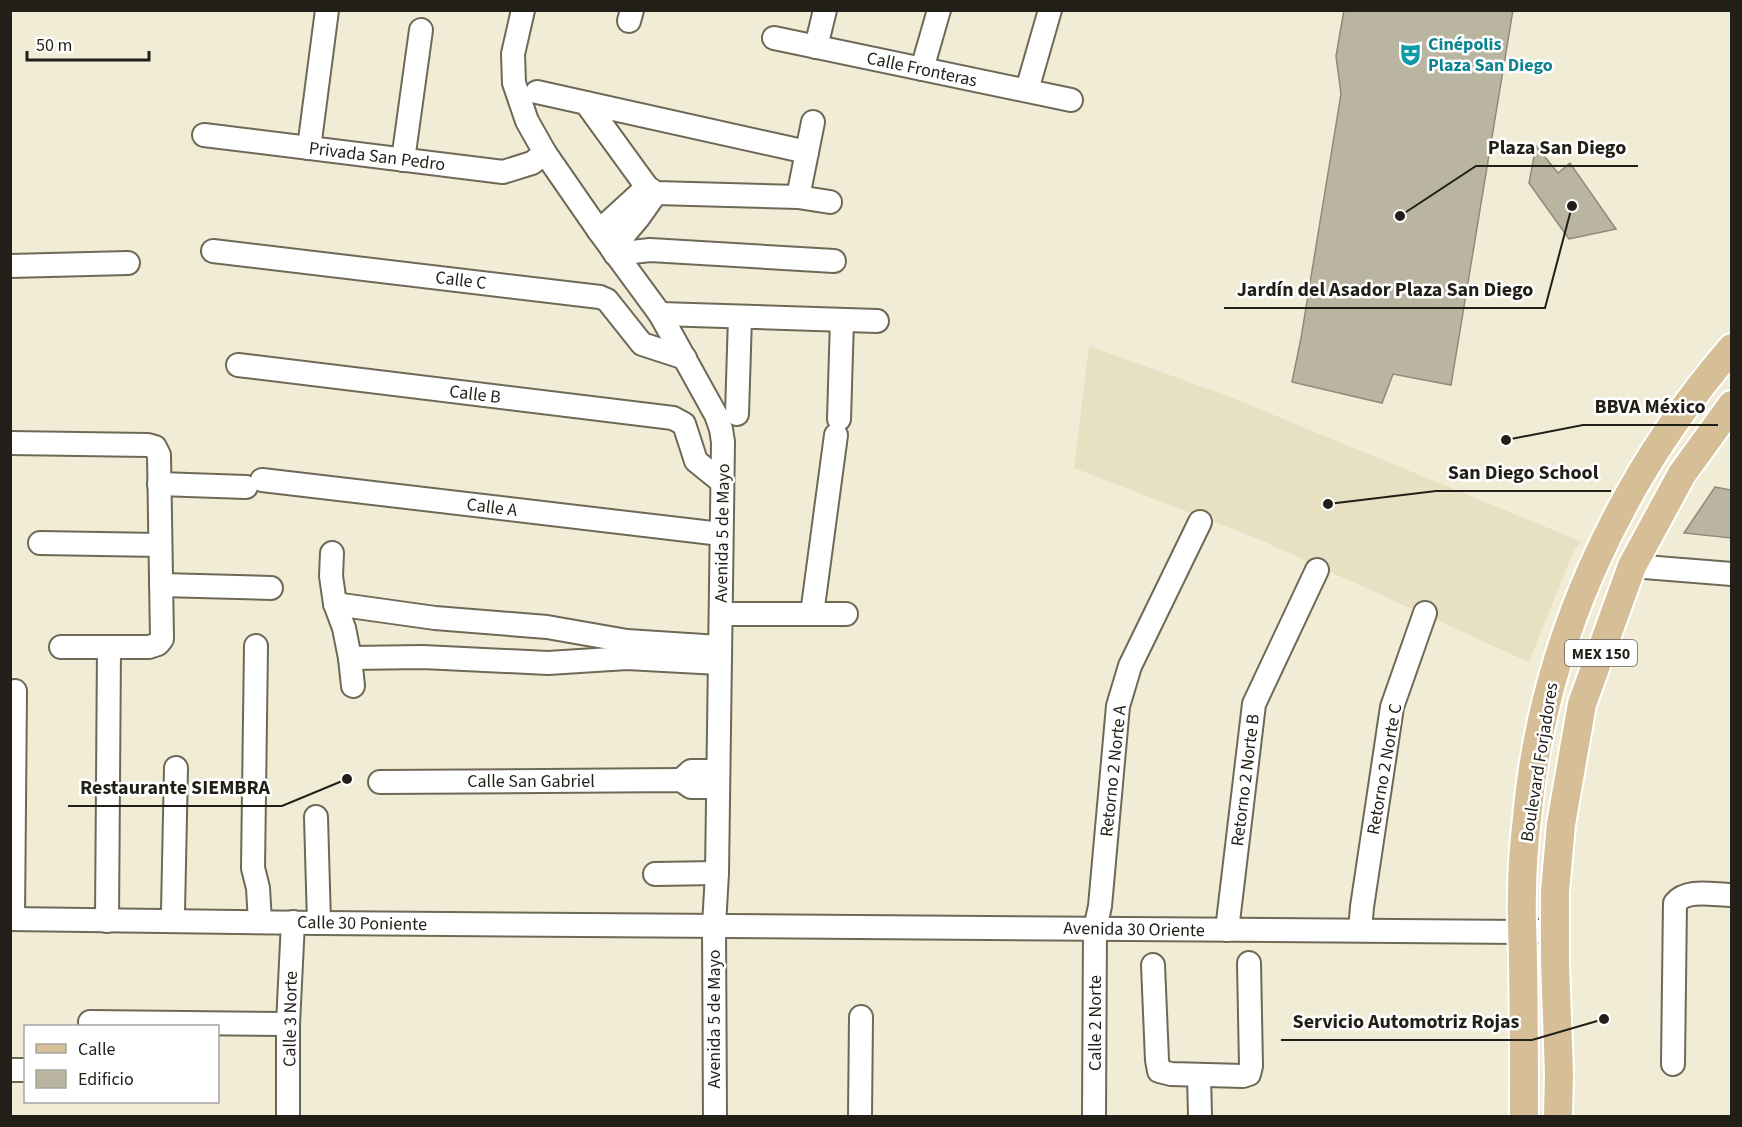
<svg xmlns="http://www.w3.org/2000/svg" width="1742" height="1127" font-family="'Source Sans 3',sans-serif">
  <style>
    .built { fill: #e8e0c3 }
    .building { fill: #bab5a0; stroke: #8f8a76; stroke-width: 1.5 }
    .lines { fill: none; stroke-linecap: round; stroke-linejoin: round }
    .minor-casing { stroke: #6e6956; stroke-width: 26 }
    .major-casing { stroke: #fff; stroke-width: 32 }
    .minor { stroke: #fff; stroke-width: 22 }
    .major { stroke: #d6bf97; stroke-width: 28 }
    .labels { text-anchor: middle; stroke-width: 5; stroke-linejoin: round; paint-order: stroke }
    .shield { fill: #fff; stroke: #64625d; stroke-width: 1.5 }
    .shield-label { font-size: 16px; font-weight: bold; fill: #211f17 }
    .culture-label { font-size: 18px; font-weight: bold; fill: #0d838f; stroke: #fff; text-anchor: start }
    .street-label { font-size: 18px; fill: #211f17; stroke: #fff }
    .leader { fill: none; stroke: #211f17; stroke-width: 2 }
    .callout-dot { fill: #211f17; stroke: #fff; stroke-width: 2 }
    .callout-label { font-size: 20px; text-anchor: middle; font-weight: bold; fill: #211f17; stroke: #fff; stroke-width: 5; stroke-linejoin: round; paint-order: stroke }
  </style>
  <rect width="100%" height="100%" fill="#f1ecd6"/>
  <polygon class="built" points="1089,346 1225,395 1582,542 1574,550 1529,662 1258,539 1074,468"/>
  <g class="building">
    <polygon points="1344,10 1513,10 1451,385 1393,374 1382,403 1292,382 1301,338 1341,94 1336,56"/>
    <polygon points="1536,146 1558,173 1570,163 1616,229 1569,239 1529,183"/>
    <polygon points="1715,487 1731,490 1731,538 1684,533"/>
  </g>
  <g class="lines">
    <defs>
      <g id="minor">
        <polyline points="523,10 513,54 514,83 527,121 545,153 599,231 660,314 716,415 721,429 723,442 717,873 714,926 715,1116"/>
        <polyline points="629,21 632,10"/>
        <polyline points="774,38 1071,100"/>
        <polyline points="816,47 825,10"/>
        <polyline points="922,69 939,10"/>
        <polyline points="1027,90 1050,10"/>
        <polyline points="537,92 807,152"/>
        <polyline points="586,103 647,187 656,193 798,197 830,202"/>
        <polyline points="204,135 503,172 532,163 545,153"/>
        <polyline points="309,148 327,10"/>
        <polyline points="403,160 421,30"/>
        <polyline points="798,197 813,122"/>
        <polyline points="599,231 647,187"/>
        <polyline points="612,249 639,217 656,193"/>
        <polyline points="213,251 600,297 607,300 642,344 685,358"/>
        <polyline points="615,254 650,250 834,261"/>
        <polyline points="10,266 128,263"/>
        <polyline points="660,314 877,321"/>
        <polyline points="238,365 673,418 684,424 696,461 722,482"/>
        <polyline points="737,414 740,317"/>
        <polyline points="839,419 842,320"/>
        <polyline points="10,443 148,445 155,447 159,455 162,639 158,644 149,647 61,647"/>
        <polyline points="262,480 721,534"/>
        <polyline points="159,484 246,487"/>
        <polyline points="40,543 160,545"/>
        <polyline points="332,553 331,576 335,604 344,628 350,658 353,686"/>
        <polyline points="1632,566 1732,574"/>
        <polyline points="161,585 271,588"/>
        <polyline points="335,604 435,618 547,627 627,641 719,647"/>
        <polyline points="721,614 846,614"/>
        <polyline points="812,614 836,435"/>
        <polyline points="256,646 253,868 258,888 260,922"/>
        <polyline points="350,658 423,657 548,663 627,658 719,663"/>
        <polyline points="681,780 691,771 717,771"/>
        <polyline points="380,782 681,780 691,787 717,787"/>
        <polyline points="316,817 319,923"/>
        <polyline points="655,874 717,873"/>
        <polyline points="10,919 319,923 1523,932 1554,930"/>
        <polyline points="13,919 15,691"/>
        <polyline points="107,921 109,647"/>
        <polyline points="170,921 173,911 176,768"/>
        <polyline points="1227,930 1254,704 1317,570"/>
        <polyline points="1360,930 1362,907 1392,707 1425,613"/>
        <polyline points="1153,965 1157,1060 1159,1071 1171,1074 1243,1076 1249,1074 1251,1066 1249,963"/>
        <polyline points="90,1022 288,1024"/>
        <path d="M1673,1064L1675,903C1687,888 1714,895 1732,895"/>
        <polyline points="10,1070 26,1070"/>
        <polyline points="1199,1075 1200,1116"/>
        <polyline points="288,1116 288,1024 293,922"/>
        <polyline points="860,1116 861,1017"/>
        <polyline points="1094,1116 1095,929 1100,906 1118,706 1130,666 1200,522"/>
      </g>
      <g id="major">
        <path d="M1524,1116C1524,1065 1524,1014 1523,963C1523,940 1521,917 1522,895C1522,869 1524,843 1527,818C1542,645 1619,479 1732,348"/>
        <polyline points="1558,1116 1559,1073 1555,963 1555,892 1561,824 1582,704 1632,566 1682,474 1732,405"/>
      </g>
    </defs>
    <use href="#minor" class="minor-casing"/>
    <use href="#major" class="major-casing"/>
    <use href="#minor" class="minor"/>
    <use href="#major" class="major"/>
  </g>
  <defs>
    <symbol id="theatre-bare" viewBox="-9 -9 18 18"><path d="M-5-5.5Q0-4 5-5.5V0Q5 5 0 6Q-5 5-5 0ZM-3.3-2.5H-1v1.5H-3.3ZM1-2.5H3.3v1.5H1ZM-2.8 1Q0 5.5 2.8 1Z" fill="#0f9aa8" stroke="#fff" stroke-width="2.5" paint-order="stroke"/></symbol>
  </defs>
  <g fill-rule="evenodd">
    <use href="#theatre-bare" x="1394" y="38" width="33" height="33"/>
  </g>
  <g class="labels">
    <rect class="shield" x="1565" y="640" width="72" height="26" rx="4.5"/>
    <g class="shield-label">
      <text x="1601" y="659">MEX 150</text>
    </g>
    <g class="culture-label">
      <text x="1428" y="50">Cinépolis<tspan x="1428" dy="21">Plaza San Diego</tspan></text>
    </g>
    <g class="street-label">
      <text transform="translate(922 69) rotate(12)" y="6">Calle Fronteras</text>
      <text transform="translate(377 156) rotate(7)" y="6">Privada San Pedro</text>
      <text transform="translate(461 280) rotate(7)" y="6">Calle C</text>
      <text transform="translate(475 394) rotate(7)" y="6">Calle B</text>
      <text transform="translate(492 507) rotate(7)" y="6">Calle A</text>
      <text transform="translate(722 533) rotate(-89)" y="6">Avenida 5 de Mayo</text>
      <text transform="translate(1539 762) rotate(-81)" y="6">Boulevard Forjadores</text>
      <text transform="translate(1384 769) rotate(-80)" y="6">Retorno 2 Norte C</text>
      <text transform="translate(1113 771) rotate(-84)" y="6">Retorno 2 Norte A</text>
      <text transform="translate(1245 780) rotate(-83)" y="6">Retorno 2 Norte B</text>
      <text x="531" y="787">Calle San Gabriel</text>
      <text transform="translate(362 923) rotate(1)" y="6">Calle 30 Poniente</text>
      <text transform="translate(1134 929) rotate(1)" y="6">Avenida 30 Oriente</text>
      <text transform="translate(290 1019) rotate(-89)" y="6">Calle 3 Norte</text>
      <text transform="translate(714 1019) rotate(-90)" y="6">Avenida 5 de Mayo</text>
      <text transform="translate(1095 1023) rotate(-90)" y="6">Calle 2 Norte</text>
    </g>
  </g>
  <path class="leader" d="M1400 216L1476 166H1638M1572 206L1545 308H1224M1506 440L1583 425H1718M1328 504L1436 491H1611M347 779L282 806H68M1604 1019L1532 1040H1281"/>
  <g class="callout-dot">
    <circle cx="1400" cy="216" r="6"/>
    <circle cx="1572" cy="206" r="6"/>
    <circle cx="1506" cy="440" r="6"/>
    <circle cx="1328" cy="504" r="6"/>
    <circle cx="347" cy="779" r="6"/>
    <circle cx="1604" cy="1019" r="6"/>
  </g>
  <g class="callout-label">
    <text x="1557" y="154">Plaza San Diego</text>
    <text x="1385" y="296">Jardín del Asador Plaza San Diego</text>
    <text x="1650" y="413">BBVA México</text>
    <text x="1523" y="479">San Diego School</text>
    <text x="175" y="794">Restaurante SIEMBRA</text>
    <text x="1406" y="1028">Servicio Automotriz Rojas</text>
  </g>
  <rect width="1742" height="1127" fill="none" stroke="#211f17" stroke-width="24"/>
  <rect x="24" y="1025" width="195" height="78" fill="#ffffff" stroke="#a6a5a2" stroke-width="1.5"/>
  <rect x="36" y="1044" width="30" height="9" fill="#d6bf97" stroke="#a6a5a2" stroke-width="1.5"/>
  <text x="78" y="1055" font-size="18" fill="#211f17">Calle</text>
  <rect x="36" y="1070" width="30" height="18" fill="#bab5a0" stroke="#a6a5a2" stroke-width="1.5"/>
  <text x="78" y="1085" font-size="18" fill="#211f17">Edificio</text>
  <path d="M27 51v9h122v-9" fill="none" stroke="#211f17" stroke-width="3"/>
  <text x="36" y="51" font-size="18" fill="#211f17" stroke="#ffffff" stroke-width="4.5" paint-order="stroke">50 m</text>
</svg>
